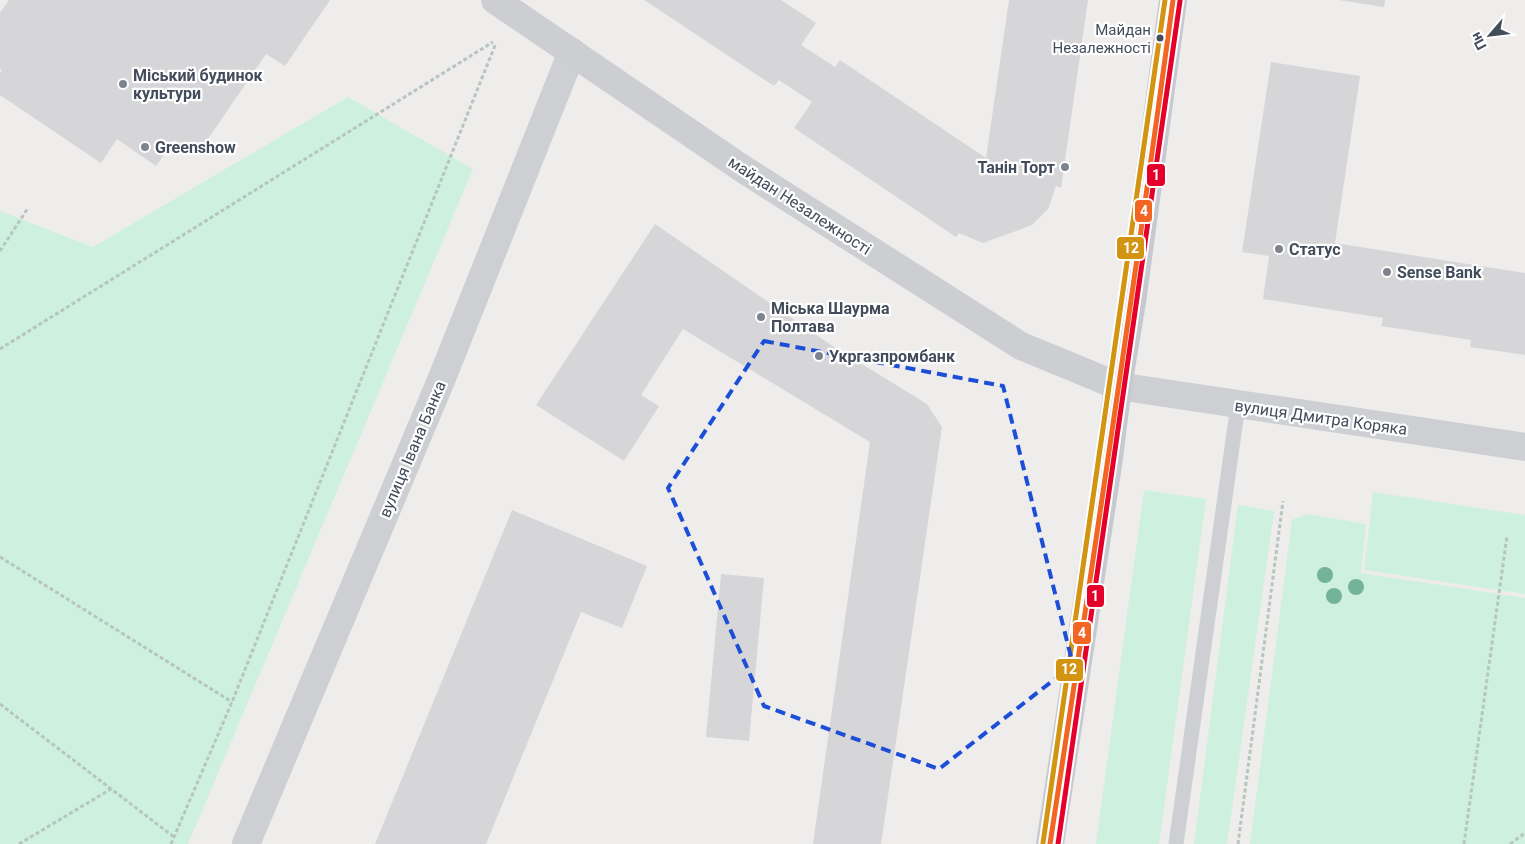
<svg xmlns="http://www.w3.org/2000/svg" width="1525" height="844" font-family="Roboto,sans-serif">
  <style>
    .green { fill: #cef0df }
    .building { fill: #d6d6d9 }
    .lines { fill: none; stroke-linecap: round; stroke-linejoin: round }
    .path { stroke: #b7c5c2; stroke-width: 3; stroke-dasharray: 4 2.5; stroke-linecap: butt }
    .lane { stroke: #cdcfd2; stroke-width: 15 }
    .street { stroke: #cdcfd2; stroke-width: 28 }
    .secondary { stroke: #ccced2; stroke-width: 28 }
    .primary { stroke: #c6c9cf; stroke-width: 28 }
    .bus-1-casing { stroke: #fff; stroke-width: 9 }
    .bus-2-casing { stroke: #fff; stroke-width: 9 }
    .bus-3-casing { stroke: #fff; stroke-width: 9 }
    .bus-1 { stroke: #f26522; stroke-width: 5 }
    .bus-2 { stroke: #e4002b; stroke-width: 5 }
    .bus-3 { stroke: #d39412; stroke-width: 5 }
    .tree { fill: #72b39a }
    .marked { fill: none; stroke: #1d4ed8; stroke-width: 4; stroke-dasharray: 10 6; stroke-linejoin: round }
    .bus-dot { fill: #424c5b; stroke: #fff; stroke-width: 2 }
    .poi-dot { fill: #7e848e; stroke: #fff; stroke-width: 2 }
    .labels { text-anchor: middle; stroke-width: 4.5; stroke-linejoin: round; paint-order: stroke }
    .bus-label { font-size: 15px; fill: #424c5b; stroke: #fff; text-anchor: end }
    .poi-label { font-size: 16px; font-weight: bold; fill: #424c5b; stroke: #fff; text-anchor: start }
    .street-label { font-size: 16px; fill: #424c5b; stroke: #fff }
    .line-badge { stroke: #fff; stroke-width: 2 }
    .badge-label { font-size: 14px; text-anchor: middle; font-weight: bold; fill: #fff }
  </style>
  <rect width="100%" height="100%" fill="#eeedec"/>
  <g class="green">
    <polygon points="348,97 473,169 188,844 0,844 0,211 93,247"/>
    <polygon points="1144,490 1206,499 1159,844 1096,844"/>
    <polygon points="1373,492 1525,515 1525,594 1364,570"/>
    <polygon points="1238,505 1274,511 1227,844 1194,844"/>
    <polygon points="1307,514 1366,524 1361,573 1525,598 1525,844 1250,844 1292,520"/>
  </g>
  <g class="building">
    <polygon points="9,0 330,0 285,66 266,54 197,155 174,140 156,166 117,139 101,163 0,95 0,73 2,70 0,69 0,13"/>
    <polygon points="644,0 781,0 816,23 801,45 835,67 840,60 986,158 1009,0 1088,0 1061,188 1056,186 1048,209 1032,225 983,243 959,233 956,237 794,128 812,102 779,80 774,86"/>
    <polygon points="1339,0 1385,0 1384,7"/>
    <polygon points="1271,62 1360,76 1335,243 1525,273 1525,355 1470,347 1471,340 1381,326 1383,318 1263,299 1269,256 1242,252"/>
    <polygon points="655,224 831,345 927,404 942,427 881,844 813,844 870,442 683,329 641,395 659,406 624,461 536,405"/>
    <polygon points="512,510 647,566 622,628 581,612 486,844 375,844"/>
    <polygon points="721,574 764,578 749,741 706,737"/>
  </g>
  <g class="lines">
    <g class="path">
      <polyline points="0,251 28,208"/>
      <polyline points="0,349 493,42"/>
      <polyline points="0,557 232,702"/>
      <polyline points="0,704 174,837"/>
      <polyline points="19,844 111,789"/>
      <polyline points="171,844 232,702 496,43"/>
      <polyline points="1238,844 1283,501"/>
      <polyline points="1464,844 1507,536"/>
      <polyline points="1510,844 1525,833"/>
    </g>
    <polyline class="lane" points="1176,844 1238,405"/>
    <g class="street">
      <polyline points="1118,386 1525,447"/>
      <polyline points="246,844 442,378 572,52"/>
    </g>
    <polyline class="secondary" points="495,0 743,169 1021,346 1118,386"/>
    <polyline class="primary" points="1050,844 1108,465 1118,386 1132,302 1173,0"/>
    <defs>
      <path id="bus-1" d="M1050,844C1093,563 1135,282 1173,0"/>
      <path id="bus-2" d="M1058,844C1101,563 1142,282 1180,1"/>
      <path id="bus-3" d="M1043,843C1086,562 1127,281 1165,0"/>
    </defs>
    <use href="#bus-1" class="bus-1-casing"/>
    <use href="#bus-2" class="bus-2-casing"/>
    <use href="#bus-3" class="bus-3-casing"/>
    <use href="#bus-1" class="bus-1"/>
    <use href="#bus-2" class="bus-2"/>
    <use href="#bus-3" class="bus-3"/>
  </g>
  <g class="tree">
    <circle cx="1325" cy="575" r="8"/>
    <circle cx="1356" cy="587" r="8"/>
    <circle cx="1334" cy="596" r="8"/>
  </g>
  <path class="marked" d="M764,341L1003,386L1073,665L939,769L764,706L668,488Z"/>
  <circle class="bus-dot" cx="1160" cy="38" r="4.5"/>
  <g class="poi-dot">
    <circle cx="123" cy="84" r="5"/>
    <circle cx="145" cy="147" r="5"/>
    <circle cx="1065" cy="167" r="5"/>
    <circle cx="1279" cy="249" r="5"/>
    <circle cx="1387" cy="272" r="5"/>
    <circle cx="761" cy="317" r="5"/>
    <circle cx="819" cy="356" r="5"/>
  </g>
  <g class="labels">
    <g class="bus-label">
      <text x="1151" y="35">Майдан<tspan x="1151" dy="18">Незалежності</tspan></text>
    </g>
    <g class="poi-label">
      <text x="133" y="81">Міський будинок<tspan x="133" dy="18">культури</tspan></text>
      <text x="155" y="153">Greenshow</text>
      <text x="1055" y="173" text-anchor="end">Танін Торт</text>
      <text x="1289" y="255">Статус</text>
      <text x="1397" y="278">Sense Bank</text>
      <text x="771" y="314">Міська Шаурма<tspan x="771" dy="18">Полтава</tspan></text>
      <text x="829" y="362">Укргазпромбанк</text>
    </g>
    <g class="street-label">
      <text transform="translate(800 205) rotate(33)" y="6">майдан Незалежності</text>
      <text transform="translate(1321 417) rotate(8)" y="6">вулиця Дмитра Коряка</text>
      <text transform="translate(412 449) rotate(-67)" y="6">вулиця Івана Банка</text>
    </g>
  </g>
  <g class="line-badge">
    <rect x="1146" y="163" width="20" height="24" rx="5" fill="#e4002b"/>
    <rect x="1134" y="199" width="19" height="24" rx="5" fill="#f26522"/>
    <rect x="1116" y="236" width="29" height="24" rx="5" fill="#d39412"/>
    <rect x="1086" y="584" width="19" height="24" rx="5" fill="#e4002b"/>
    <rect x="1072" y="621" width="20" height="24" rx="5" fill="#f26522"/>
    <rect x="1055" y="658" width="29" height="24" rx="5" fill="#d39412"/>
  </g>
  <g class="badge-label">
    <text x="1156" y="180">1</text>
    <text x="1144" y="216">4</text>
    <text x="1131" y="253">12</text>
    <text x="1095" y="601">1</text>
    <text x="1082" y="638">4</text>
    <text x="1069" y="674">12</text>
  </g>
  <g transform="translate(1490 35) rotate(242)" stroke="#ffffff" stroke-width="4" paint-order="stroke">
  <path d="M0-4L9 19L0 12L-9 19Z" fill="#424c5b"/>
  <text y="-8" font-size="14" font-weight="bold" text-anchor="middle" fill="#424c5b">Пн</text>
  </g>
</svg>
